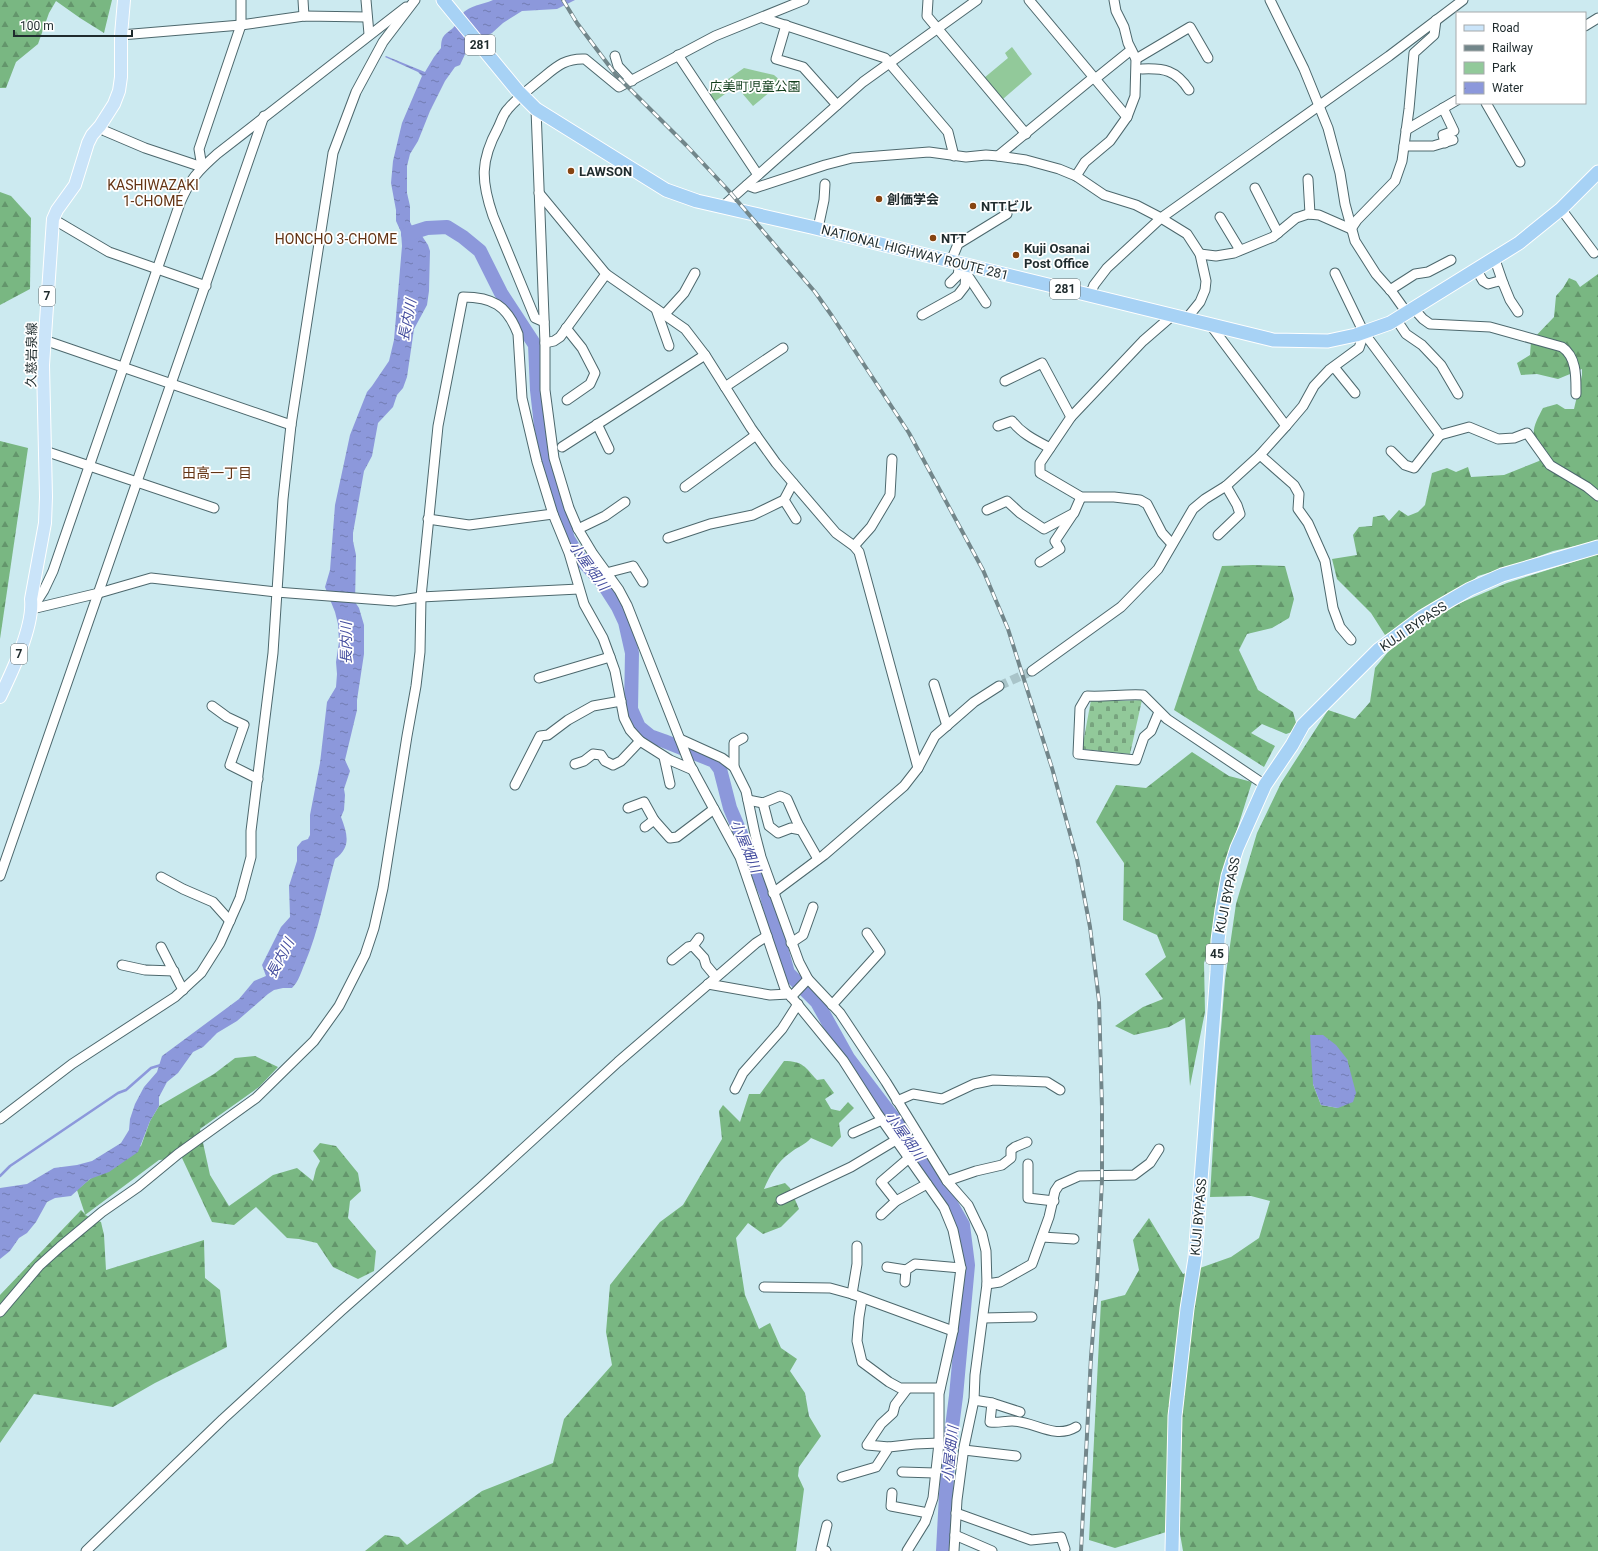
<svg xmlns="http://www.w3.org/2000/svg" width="1598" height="1551" font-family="Roboto,'Noto Sans JP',sans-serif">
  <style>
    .forest { fill: url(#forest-firs); fill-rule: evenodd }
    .cemetery { fill: url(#cemetery-stones) }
    .green { fill: #92c99a }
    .water { fill: url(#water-ripples) }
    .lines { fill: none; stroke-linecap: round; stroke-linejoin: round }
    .stream { stroke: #8c98db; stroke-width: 2.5 }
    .river { stroke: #8c98db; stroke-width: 14 }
    .minor-tunnel { stroke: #a9c4c9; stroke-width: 9; stroke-dasharray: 9 4.5; stroke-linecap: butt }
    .minor-casing { stroke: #4d686d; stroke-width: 11 }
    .major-casing { stroke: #fff; stroke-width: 14 }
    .highway-casing { stroke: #fff; stroke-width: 15 }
    .minor { stroke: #fff; stroke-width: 9 }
    .major { stroke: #cae4f9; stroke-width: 12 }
    .highway { stroke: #a7d2f5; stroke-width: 13 }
    .rail-casing { stroke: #72868a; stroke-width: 4 }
    .rail { stroke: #fff; stroke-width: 2.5; stroke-dasharray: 8; stroke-linecap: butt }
    .poi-dot { fill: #864411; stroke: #fff; stroke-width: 1.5 }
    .labels { text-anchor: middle; stroke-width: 3.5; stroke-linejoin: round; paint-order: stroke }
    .shield { fill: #fff; stroke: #626b6c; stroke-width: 1 }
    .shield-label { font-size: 12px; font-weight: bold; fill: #1f2b2d }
    .park-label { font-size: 13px; fill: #103d1b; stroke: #fff }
    .poi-label { font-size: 13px; font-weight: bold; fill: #1f2b2d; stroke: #fff; text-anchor: start }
    .street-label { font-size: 13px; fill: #1f2b2d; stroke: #fff }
    .neighbourhood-label { font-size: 14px; fill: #633414; stroke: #fff }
    .water-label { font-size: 14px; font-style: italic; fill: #454e9f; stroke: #fff }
  </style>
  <defs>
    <pattern id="forest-firs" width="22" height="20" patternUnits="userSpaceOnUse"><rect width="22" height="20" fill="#79b782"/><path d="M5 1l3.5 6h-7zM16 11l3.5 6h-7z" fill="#63956b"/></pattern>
    <pattern id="cemetery-stones" width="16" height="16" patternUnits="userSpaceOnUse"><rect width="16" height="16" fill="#92c99a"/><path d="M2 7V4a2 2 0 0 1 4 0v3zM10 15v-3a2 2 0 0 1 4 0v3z" fill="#77a37e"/></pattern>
    <pattern id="water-ripples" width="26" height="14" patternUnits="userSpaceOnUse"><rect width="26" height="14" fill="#8c98db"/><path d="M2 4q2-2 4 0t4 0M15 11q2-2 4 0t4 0" fill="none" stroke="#727cb2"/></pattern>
  </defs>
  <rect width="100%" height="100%" fill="#cceaf0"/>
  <g class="forest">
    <polygon points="0,0 112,0 104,33 80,18 56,1 49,13 38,44 16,62 6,88 0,88"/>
    <polygon points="0,192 11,196 31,218 30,289 0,305"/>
    <path d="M1598,274V541L1553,551L1515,565L1478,576L1459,592L1420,613L1385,635L1371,613L1337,579L1332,559L1357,555L1353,535L1359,527L1372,526L1373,517L1384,515L1389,521L1399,510L1408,516L1418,512L1425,505L1432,473L1447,468L1456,472L1468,467L1471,477L1504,475L1539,461L1547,451C1526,439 1534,425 1543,408L1557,404L1565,409H1574L1582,375V369L1558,379L1537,374L1521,375L1517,363L1530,355L1531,341L1554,317L1556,296L1563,288L1569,278L1576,281L1580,287Z"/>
    <polygon points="0,441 28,448 0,639"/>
    <path d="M1598,554V1551H1183L1179,1528L1115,1548L1089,1540L1101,1301L1125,1295L1139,1270L1133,1240L1149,1218L1183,1274L1231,1257L1259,1238L1270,1201L1251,1196L1210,1197L1216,1092L1225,980L1236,904L1257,833L1281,783L1328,710L1355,719L1370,702L1375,668L1392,647L1446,609L1507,583ZM1347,1059L1350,1074L1338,1108L1321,1105L1313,1084Z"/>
    <polygon points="1253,565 1285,566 1294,599 1289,618 1272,628 1247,634 1239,650 1258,690 1293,712 1298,730 1286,734 1262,724 1251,733 1275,746 1264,767 1174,710 1222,566"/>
    <polygon points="1192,752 1229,776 1252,782 1218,890 1215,931 1204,963 1205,1012 1190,1086 1185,1018 1169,1027 1134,1035 1115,1026 1143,1007 1163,999 1145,974 1166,957 1157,935 1123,920 1124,863 1096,822 1116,785 1146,788"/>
    <polygon points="255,1056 278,1067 259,1087 200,1129 210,1175 229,1206 273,1175 297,1168 313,1181 316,1169 320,1161 313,1151 320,1143 336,1146 358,1173 361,1191 350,1201 348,1218 376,1251 374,1271 358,1279 333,1267 317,1243 299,1239 287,1238 256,1207 234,1225 212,1222 182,1158 159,1160 85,1215 101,1222 104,1235 106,1270 204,1240 205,1278 220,1290 227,1347 155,1383 113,1407 34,1394 0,1443 0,1295 81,1210 85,1214 77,1190 90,1179 141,1146 150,1121 159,1106 214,1074 235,1058"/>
    <path d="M784,1061C803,1061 805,1067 817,1080L824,1079L834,1093L825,1099L831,1109L840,1111L848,1102L854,1108L839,1123L841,1137L832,1147L811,1138C805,1145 797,1147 790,1153C777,1162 770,1175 764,1189L785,1183L790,1188L799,1209L781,1227L763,1234L748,1223L736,1238L745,1295L759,1329L770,1323L781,1348L797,1359L790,1371L805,1393L809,1416L821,1436L799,1467L798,1476L804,1489L796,1551H365L385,1535L399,1537L407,1545L482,1491L553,1463L564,1419L612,1365L606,1332L610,1285L660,1222L683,1205L722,1139L719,1111L723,1105L740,1122L749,1094H760Z"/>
  </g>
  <polygon class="cemetery" points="1091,700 1119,701 1142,700 1130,754 1082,749"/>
  <g class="green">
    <polygon points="1012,47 1032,74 1003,99 984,78 1008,58 1005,53"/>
    <polygon points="744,68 774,75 782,82 753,106 736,86 714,102 708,93"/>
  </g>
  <g class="water">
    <path d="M493,0H575L557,9L522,11L503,23L492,33L473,43L467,50L460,65L455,67L445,81L430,111L418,141L410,154L407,166V193L410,206V222L413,228L422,236L428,245L430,251L429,291L427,305L414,329L407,377L403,388L397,395L393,407L378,423L372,456L364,471L353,533V541L356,555L355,602L359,608L364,625V654L357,700V710L345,760L350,771L344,789L345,795L344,810L341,817C347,833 352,847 335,859C325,894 319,930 305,963C301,972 299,981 292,988H283L274,990L268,994L237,1021L217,1033L203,1047L193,1052L178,1073L167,1082L159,1097V1106L150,1121L138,1152L109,1172L90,1179L71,1196L55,1198L47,1202L36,1222L27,1233L19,1238L10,1251L0,1259V1188L27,1184L54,1168L77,1165L92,1161L121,1143L129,1130L130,1119L135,1104L144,1087L157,1072L162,1056L239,999L254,981L266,976L262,965L281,927L290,917L289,886L297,861V847L302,841L308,839L310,835V815L320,763L327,702L336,687L337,674L336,662L339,642L338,624L335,612L325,587L330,570L335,505L350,435L367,392L372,386L389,361L394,340L402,246L401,232L396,221V210L391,183L393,161L402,123L422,76L418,72L385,57L386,56L425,72L434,57L441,48C441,35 445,35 453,28C457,24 458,18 462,14C470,5 482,5 493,0Z"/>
    <polygon points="1310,1035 1323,1035 1336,1045 1347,1059 1356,1093 1353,1102 1338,1108 1321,1105 1313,1084"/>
  </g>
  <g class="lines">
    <polyline class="stream" points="0,1176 10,1166 118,1093 126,1090 151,1068 161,1065"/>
    <polyline class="river" points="408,234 427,228 447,227 463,237 480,251 501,293 535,345 537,390 541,426 560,512 568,539 579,557 602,582 618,607 625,622 632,653 631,709 639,727 650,736 664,741 714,761 720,769 730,808 766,893 788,973 817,1002 848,1058 898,1124 942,1188 963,1225 968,1265 956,1396 948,1458 943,1551"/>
    <polyline class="minor-tunnel" points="999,686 1032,671"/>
    <defs>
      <g id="minor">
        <polyline points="303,0 304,16"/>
        <polyline points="366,0 369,34"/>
        <polyline points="928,0 927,16 1026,134"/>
        <polyline points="1029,0 1127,117"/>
        <polyline points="1270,0 1304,69 1328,128 1340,173 1345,204 1355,241 1376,274 1392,292 1407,313"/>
        <polyline points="763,18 885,58 948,132 954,156"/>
        <polyline points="786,25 776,59 803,67 837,105"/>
        <polyline points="1585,26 1598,18"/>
        <polyline points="121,35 241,25 304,16 367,17"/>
        <polyline points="678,55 758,175"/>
        <polyline points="615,56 618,66 632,81"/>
        <polyline points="1136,59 1190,27 1208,58"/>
        <path d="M1142,69C1164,68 1176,70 1189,90"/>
        <polyline points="1095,79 1131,50"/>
        <polyline points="1486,103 1520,162"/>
        <polyline points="1443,108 1454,131 1443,135 1445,143"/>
        <polyline points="536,109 545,343 545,390 554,458 569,508 578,529 593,554 619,590 627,605 690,765 740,857 785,989 843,1060 877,1113 944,1208 953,1230 961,1268 953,1331 939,1394 939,1443 933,1498 925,1522 907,1551"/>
        <polyline points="100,126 105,131 145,148 202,167"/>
        <polyline points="1406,130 1457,100"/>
        <polyline points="1404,146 1433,146 1453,140"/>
        <polyline points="998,156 1094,77"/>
        <polyline points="202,167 199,149 241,25 241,0"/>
        <polyline points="1076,176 1085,162 1110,141 1127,117 1135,96 1136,59 1128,43 1124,27 1116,11 1114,0"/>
        <polyline points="1308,179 1310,214"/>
        <polyline points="747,185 755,188 825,165 852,158 929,152 966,157 986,155 998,156 1026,160 1059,169 1076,176 1104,195 1136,205 1161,218 1187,234 1200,254 1206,281 1205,290 1200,302 1187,318"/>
        <polyline points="1255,188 1278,233"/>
        <polyline points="539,193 606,274 685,329 705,355 751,428 776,463 836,533 854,546 859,552 918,768"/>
        <polyline points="722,207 863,82 977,0"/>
        <polyline points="1561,209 1594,253"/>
        <polyline points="1220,217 1240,250"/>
        <polyline points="53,219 109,252 206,286"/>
        <polyline points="818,228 824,200 825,184"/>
        <polyline points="1351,229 1357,220 1395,181 1402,161 1409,109 1414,53 1434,35 1436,20"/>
        <polyline points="1200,254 1216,256 1234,253 1273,237 1296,218 1308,214 1319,215 1351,229"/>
        <polyline points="951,261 958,244 1007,214"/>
        <polyline points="1476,269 1483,281 1488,284 1499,281 1503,283 1494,257"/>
        <polyline points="966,273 986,303"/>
        <polyline points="1335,273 1364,333 1440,435 1469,427 1498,439 1514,438 1527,433 1550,465 1587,487 1598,496"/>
        <polyline points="950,283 958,275 960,263"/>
        <polyline points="1503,283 1510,300 1518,312"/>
        <polyline points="1390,290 1415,274 1428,272 1451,260"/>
        <polyline points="1090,295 1094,285 1107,268 1161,218 1389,56 1463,0"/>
        <polyline points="656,309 669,346"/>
        <path d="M1414,309L1423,319L1430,324L1490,327L1562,347C1577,357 1576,378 1576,394"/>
        <polyline points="664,315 684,293 695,273"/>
        <polyline points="922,315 958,295 965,286 966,272"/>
        <polyline points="1396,319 1406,334 1422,345 1441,365 1458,394"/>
        <path d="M544,322L535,318L493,216C481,181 480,161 498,128C501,122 503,114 508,109C517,98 529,89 540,80C555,68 564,58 585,59L619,87L715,36L804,0"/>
        <polyline points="1209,323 1286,426"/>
        <polyline points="566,328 582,348 595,373 590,384 567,400"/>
        <polyline points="44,340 291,425"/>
        <polyline points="545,343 554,341 560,337 606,274"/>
        <polyline points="1334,367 1355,393"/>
        <polyline points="1005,381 1042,363 1071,417"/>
        <polyline points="725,387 783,348"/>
        <polyline points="597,424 609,449"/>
        <path d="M998,426L1012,421C1022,434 1035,440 1050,448"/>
        <polyline points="562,447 705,355"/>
        <polyline points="45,451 214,508"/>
        <polyline points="1391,451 1405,465 1414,468 1440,435"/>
        <polyline points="1260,455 1294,485 1299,494 1298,509 1308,523 1325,561 1333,608 1340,627 1351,640"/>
        <polyline points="685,487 756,435"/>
        <polyline points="784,500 796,519"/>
        <polyline points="987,510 1007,501 1020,513 1044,529 1074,513 1081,497"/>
        <polyline points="428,519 469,525 553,514"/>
        <polyline points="578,529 605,516 625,502"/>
        <polyline points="1218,535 1240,514 1237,505 1226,486"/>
        <polyline points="668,538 710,524 753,515 784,500 793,483"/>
        <polyline points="1172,544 1162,533 1147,504 1140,500 1114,497 1081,497 1040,473 1040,463 1071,417 1143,341 1173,315"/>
        <polyline points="854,546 871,527 890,495 892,459"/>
        <polyline points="1040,562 1060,549 1055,541 1073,514"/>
        <polyline points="606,573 633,566 643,582"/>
        <path d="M32,609L44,590L53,571L180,203C190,179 198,171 217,154L406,7"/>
        <polyline points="32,609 99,593 151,578 276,592 395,601 421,597 579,589"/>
        <polyline points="1032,671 1121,607 1158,569 1193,509 1205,499 1226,486 1260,455 1286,426 1303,406 1314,386 1329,370 1359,348 1364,333"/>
        <polyline points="539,678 610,657"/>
        <polyline points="934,684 947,726"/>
        <polyline points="212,706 227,717 244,725 230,765 258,779"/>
        <path d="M1159,712L1151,731L1144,737L1136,760L1078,754L1080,708L1087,696C1106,697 1124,694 1143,695L1167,719L1265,785"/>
        <polyline points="680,739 722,758 734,767 746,791 755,834 761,857 799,962 808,979 840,1013 886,1082 947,1181 968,1205 982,1234 986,1251 987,1284 975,1375 974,1400 964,1447 957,1500 954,1551"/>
        <polyline points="664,757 670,784"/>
        <polyline points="575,764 584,761 593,754 601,755 605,761 613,765 621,761 640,741"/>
        <polyline points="734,767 734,743 743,738"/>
        <polyline points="515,785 540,736 548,735 568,720 593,706 621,701"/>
        <polyline points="748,800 763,803 780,796 787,799 798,824 818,859"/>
        <polyline points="763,803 769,826 778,833 791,828 801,830"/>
        <polyline points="628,808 644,802 654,820 670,838 677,837 714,809"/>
        <polyline points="645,827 654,820"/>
        <polyline points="0,876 264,116"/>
        <polyline points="161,877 183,889 213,902 230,921"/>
        <polyline points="773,893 824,855 904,786 918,768 935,736 974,702 999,686"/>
        <polyline points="699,938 693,946 704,958 706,965 716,977"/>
        <polyline points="791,943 803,935 813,907"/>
        <polyline points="161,947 183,990"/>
        <polyline points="672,960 688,947 693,946"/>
        <polyline points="122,965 145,970 174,971"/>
        <polyline points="708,984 770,995 789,994"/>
        <polyline points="791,997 808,979"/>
        <polyline points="832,1005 880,952 867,933"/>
        <polyline points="735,1089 743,1073 782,1029 798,1004"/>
        <polyline points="897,1101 913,1094 942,1099 974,1084 993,1080 1047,1082 1060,1090"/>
        <polyline points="0,1119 72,1064 175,997 201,973 220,943 240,898 251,857 251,831 273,653 283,499 291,425 333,153 356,92 383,42 415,0"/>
        <polyline points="853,1133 882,1120"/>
        <polyline points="1028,1164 1028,1198 1054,1201"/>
        <polyline points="947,1181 976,1171 1002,1165 1011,1158 1011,1150 1015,1147 1027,1142"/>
        <polyline points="781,1200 851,1167 896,1140"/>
        <polyline points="896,1201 881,1182 909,1158"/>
        <polyline points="881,1215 896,1201 927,1184"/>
        <polyline points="1042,1237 1074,1239"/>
        <polyline points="887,1267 906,1270"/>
        <polyline points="905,1282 906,1270 915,1264 961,1268"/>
        <polyline points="987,1284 1000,1282 1032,1264 1049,1217 1055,1191 1059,1185 1079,1176 1134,1175 1150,1163 1159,1149"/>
        <polyline points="764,1287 830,1288 852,1294 953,1331"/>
        <polyline points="852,1294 857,1264 857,1246"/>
        <polyline points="862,1299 859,1317 857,1341 862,1362 889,1382 900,1388 940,1388"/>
        <path d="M0,1312L39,1266L60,1247L102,1212L138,1187L178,1154L256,1098L314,1041L339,1006L365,955L374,928L383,888L407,736L416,686L420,652L421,597L438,426L463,297C492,297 507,305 518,334L522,398L537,462L553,514L569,553L584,604L603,638L610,657L615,671L624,718L630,730L640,741L670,760L693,770"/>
        <polyline points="983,1318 1032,1317"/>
        <path d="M974,1400L992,1403L990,1422C998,1423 1004,1421 1012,1421C1034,1421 1054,1440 1076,1427"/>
        <polyline points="992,1403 1020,1412"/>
        <polyline points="889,1447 867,1445 881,1424 893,1413 895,1405 907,1389"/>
        <polyline points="964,1450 1016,1456"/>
        <polyline points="902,1472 935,1473"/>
        <polyline points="842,1477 876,1467 889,1447 915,1444 939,1443"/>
        <polyline points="892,1493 891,1506 928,1513"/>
        <polyline points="956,1513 1031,1540 1061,1537 1065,1549"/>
        <polyline points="955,1535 992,1551"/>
        <polyline points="86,1551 223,1419 341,1311 481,1187 618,1062 756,943 767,936"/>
        <polyline points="826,1551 821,1550 827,1525"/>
      </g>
      <path id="major" d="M0,697C12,672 34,626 31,599L45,523L46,497L43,365L53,219L57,210L75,185L88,143L92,135L100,126L114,104L119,91L121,77V35L124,0"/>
      <g id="highway">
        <polyline points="443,0 517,90 536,109 666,190 697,201 811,227 1273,340 1328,341 1356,335 1390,323 1519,243 1561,209 1598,172"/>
        <polyline points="1172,1551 1175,1416 1187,1309 1195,1258 1217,972 1218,940 1222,910 1228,876 1237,848 1265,785 1292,745 1303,725 1378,650 1422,617 1449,601 1470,589 1502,575 1598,547"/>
      </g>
    </defs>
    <use href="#minor" class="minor-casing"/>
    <use href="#major" class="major-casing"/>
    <use href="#highway" class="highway-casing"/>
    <use href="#minor" class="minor"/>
    <use href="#major" class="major"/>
    <use href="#highway" class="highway"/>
    <defs>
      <polyline id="rail" points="563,0 577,23 616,75 686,145 728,190 815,292 832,316 909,433 983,570 1008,629 1052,768 1077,859 1090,927 1099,1001 1102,1107 1102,1180 1097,1282 1091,1357 1081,1551"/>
    </defs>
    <use href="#rail" class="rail-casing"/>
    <use href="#rail" class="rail"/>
  </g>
  <g class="poi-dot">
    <circle cx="571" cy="171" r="4"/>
    <circle cx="879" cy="199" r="4"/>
    <circle cx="973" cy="206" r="4"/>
    <circle cx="933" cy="238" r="4"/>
    <circle cx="1016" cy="255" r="4"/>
  </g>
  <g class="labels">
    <g class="shield">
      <rect x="465" y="35" width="30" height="20" rx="3"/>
      <rect x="1050" y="279" width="30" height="20" rx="3"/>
      <rect x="39" y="286" width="16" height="20" rx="3"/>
      <rect x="11" y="644" width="16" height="20" rx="3"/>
      <rect x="1206" y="944" width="22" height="20" rx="3"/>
    </g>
    <g class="shield-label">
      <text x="480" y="49">281</text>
      <text x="1065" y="293">281</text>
      <text x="47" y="300">7</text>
      <text x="19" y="658">7</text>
      <text x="1217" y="958">45</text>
    </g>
    <g class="park-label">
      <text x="755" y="91">広美町児童公園</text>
    </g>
    <g class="poi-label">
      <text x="579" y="176">LAWSON</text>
      <text x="887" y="204">創価学会</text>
      <text x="981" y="211">NTTビル</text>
      <text x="941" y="243">NTT</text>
      <text x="1024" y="253">Kuji Osanai<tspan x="1024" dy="15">Post Office</tspan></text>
    </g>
    <g class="street-label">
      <text transform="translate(915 252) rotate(14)" y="5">NATIONAL HIGHWAY ROUTE 281</text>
      <text transform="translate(31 355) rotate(-89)" y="5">久慈岩泉線</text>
      <text transform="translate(1413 626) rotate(-34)" y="5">KUJI BYPASS</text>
      <text transform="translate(1227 895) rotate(-78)" y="5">KUJI BYPASS</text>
      <text transform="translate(1198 1217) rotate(-85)" y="5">KUJI BYPASS</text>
    </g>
    <g class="neighbourhood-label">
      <text x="153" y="190">KASHIWAZAKI<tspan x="153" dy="16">1-CHOME</tspan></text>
      <text x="336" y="244">HONCHO 3-CHOME</text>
      <text x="217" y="478">田高一丁目</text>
    </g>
    <g class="water-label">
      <text transform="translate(407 320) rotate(-79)" y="5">長内川</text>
      <text transform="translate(589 566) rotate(54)" y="5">小屋畑川</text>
      <text transform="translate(346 643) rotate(-90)" y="5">長内川</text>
      <text transform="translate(746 846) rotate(67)" y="5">小屋畑川</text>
      <text transform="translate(280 958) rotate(-62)" y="5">長内川</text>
      <text transform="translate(905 1136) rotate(54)" y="5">小屋畑川</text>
      <text transform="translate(950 1454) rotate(-84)" y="5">小屋畑川</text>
    </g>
  </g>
  <rect x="1456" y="12" width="130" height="92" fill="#ffffff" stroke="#a5aaab"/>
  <rect x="1464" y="25" width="20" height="6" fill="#cae4f9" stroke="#a5aaab"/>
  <text x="1492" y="32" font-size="12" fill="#1f2b2d">Road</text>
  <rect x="1464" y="45" width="20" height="6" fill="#72868a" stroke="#a5aaab"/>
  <text x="1492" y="52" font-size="12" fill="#1f2b2d">Railway</text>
  <rect x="1464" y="62" width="20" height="12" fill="#92c99a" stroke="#a5aaab"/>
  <text x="1492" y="72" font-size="12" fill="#1f2b2d">Park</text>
  <rect x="1464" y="82" width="20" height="12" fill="url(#water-ripples)" stroke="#a5aaab"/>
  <text x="1492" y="92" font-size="12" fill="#1f2b2d">Water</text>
  <path d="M14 30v6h118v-6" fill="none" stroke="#1f2b2d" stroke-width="2"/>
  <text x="20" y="30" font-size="12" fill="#1f2b2d" stroke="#ffffff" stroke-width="3" paint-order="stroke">100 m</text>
</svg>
